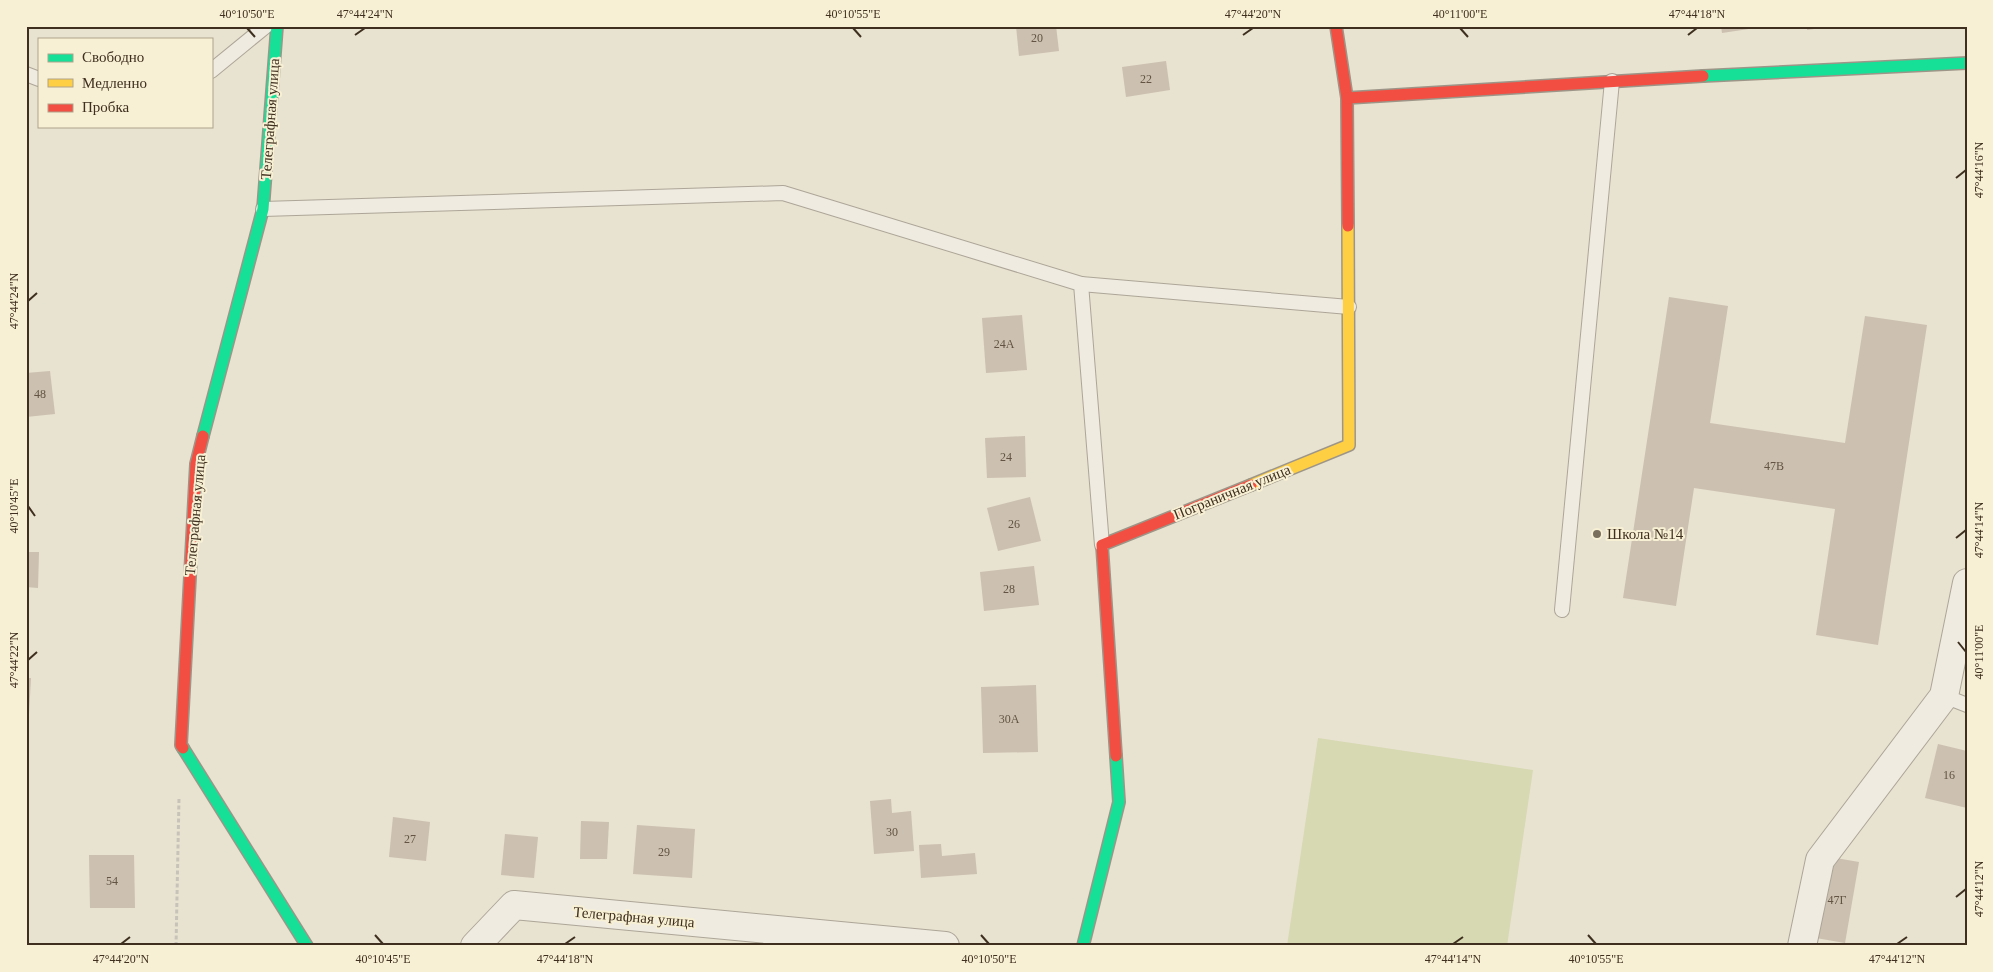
<svg xmlns="http://www.w3.org/2000/svg" width="1993" height="972" font-family="Georgia,serif">
  <style>
    .green { fill: #d6d9b1 }
    .building { fill: #ccc0b0 }
    .lines { fill: none; stroke-linecap: round; stroke-linejoin: round }
    .lane-casing { stroke: #ada698; stroke-width: 16 }
    .street-casing { stroke: #ada698; stroke-width: 30 }
    .fast-casing { stroke: #9d9688; stroke-width: 14 }
    .slow-casing { stroke: #9d9688; stroke-width: 14 }
    .jam-casing { stroke: #9d9688; stroke-width: 14 }
    .path { stroke: #c8c3b8; stroke-width: 3; stroke-dasharray: 4 2.5; stroke-linecap: butt }
    .lane { stroke: #efebe1; stroke-width: 14 }
    .street { stroke: #efebe1; stroke-width: 28 }
    .fast { stroke: #16e098; stroke-width: 11 }
    .slow { stroke: #ffcf43; stroke-width: 11 }
    .jam { stroke: #f24e42; stroke-width: 11 }
    .ticks { fill: none; stroke: #3e2f1e; stroke-width: 2 }
    .poi-dot { fill: #7a6e5c; stroke: #f8f0d5; stroke-width: 2 }
    .labels { text-anchor: middle; stroke-width: 4; stroke-linejoin: round; paint-order: stroke }
    .number-label { font-size: 12px; fill: #625342 }
    .street-label { font-size: 15px; fill: #3e2f1e; stroke: #f8f0d5 }
    .poi-label { font-size: 15px; fill: #3e2f1e; stroke: #f8f0d5; text-anchor: start }
    .neatline { fill: none; stroke: #3e2f1e; stroke-width: 2 }
    .ticks-label { font-size: 12px; text-anchor: middle; fill: #3e2f1e }
  </style>
  <rect width="100%" height="100%" fill="#e8e2d0"/>
  <polygon class="green" points="1318,738 1533,770 1507,946 1287,946"/>
  <g class="building">
    <polygon points="1016,26 1056,26 1059,51 1019,56"/>
    <polygon points="1721,26 1762,26 1762,27 1722,33"/>
    <polygon points="1807,26 1829,26 1829,27 1807,30"/>
    <polygon points="1166,61 1170,90 1126,97 1122,67"/>
    <polygon points="1669,297 1728,306 1710,423 1845,443 1865,316 1927,325 1878,645 1816,635 1835,509 1694,488 1676,606 1623,598"/>
    <polygon points="1022,315 1027,370 986,373 982,318"/>
    <polygon points="50,371 55,414 26,417 26,373"/>
    <polygon points="1025,436 1026,477 987,478 985,438"/>
    <polygon points="1030,497 1041,541 998,551 987,508"/>
    <polygon points="26,552 39,552 38,588 26,587"/>
    <polygon points="1034,566 1039,605 984,611 980,572"/>
    <polygon points="26,678 31,678 29,714 26,714"/>
    <polygon points="1036,685 1038,752 983,753 981,687"/>
    <polygon points="1938,744 1967,751 1967,808 1925,798"/>
    <polygon points="891,799 892,813 911,811 914,851 874,854 870,801"/>
    <polygon points="393,817 430,822 426,861 389,857"/>
    <polygon points="581,821 609,822 607,859 580,859"/>
    <polygon points="637,825 695,829 692,878 633,874"/>
    <polygon points="505,834 538,837 534,878 501,875"/>
    <polygon points="941,844 942,856 975,853 977,874 921,878 919,845"/>
    <polygon points="89,855 134,855 135,908 90,908"/>
    <polygon points="1830,857 1859,862 1845,943 1816,938"/>
  </g>
  <g class="lines">
    <defs>
      <g id="lane">
        <polyline points="211,71 266,26"/>
        <polyline points="26,74 39,79"/>
        <polyline points="263,209 783,193 1081,284 1102,545"/>
        <polyline points="1081,284 1349,307"/>
        <polyline points="1562,610 1612,81"/>
        <polyline points="1944,696 1967,705"/>
      </g>
      <g id="street">
        <polyline points="475,946 514,905 945,946"/>
        <polyline points="1802,946 1820,860 1944,696 1967,583"/>
      </g>
      <g id="fast">
        <polyline points="1703,76 1967,63"/>
        <polyline points="203,436 263,209 277,26"/>
        <polyline points="183,748 307,946"/>
        <polyline points="1083,946 1119,802 1116,756"/>
      </g>
      <polyline id="slow" points="1251,485 1349,445 1348,226"/>
      <g id="jam">
        <polyline points="1336,26 1347,98 1348,226"/>
        <polyline points="1347,98 1703,76"/>
        <polyline points="183,748 181,745 196,464 203,436"/>
        <polyline points="1116,756 1102,545 1251,485"/>
      </g>
    </defs>
    <use href="#lane" class="lane-casing"/>
    <use href="#street" class="street-casing"/>
    <use href="#fast" class="fast-casing"/>
    <use href="#slow" class="slow-casing"/>
    <use href="#jam" class="jam-casing"/>
    <polyline class="path" points="176,946 179,798"/>
    <use href="#lane" class="lane"/>
    <use href="#street" class="street"/>
    <use href="#fast" class="fast"/>
    <use href="#slow" class="slow"/>
    <use href="#jam" class="jam"/>
  </g>
  <path class="ticks" d="M247,28L255,37M853,28L861,37M1460,28L1468,37M355,35L365,28M1243,35L1253,28M1688,35L1697,28M1956,178L1966,170M28,301L37,293M28,506L35,516M1956,538L1966,530M1958,642L1966,652M28,660L37,652M1956,897L1966,889M375,935L383,944M981,935L989,944M1588,935L1596,944M121,944L130,937M565,944L575,937M1453,944L1463,937M1897,944L1907,937"/>
  <circle class="poi-dot" cx="1597" cy="534" r="5"/>
  <g class="labels">
    <g class="number-label">
      <text x="1037" y="42">20</text>
      <text x="1146" y="83">22</text>
      <text x="1004" y="348">24А</text>
      <text x="40" y="398">48</text>
      <text x="1006" y="461">24</text>
      <text x="1774" y="470">47В</text>
      <text x="1014" y="528">26</text>
      <text x="1009" y="593">28</text>
      <text x="1009" y="723">30А</text>
      <text x="1949" y="779">16</text>
      <text x="892" y="836">30</text>
      <text x="410" y="843">27</text>
      <text x="664" y="856">29</text>
      <text x="112" y="885">54</text>
      <text x="1837" y="904">47Г</text>
    </g>
    <g class="street-label">
      <text transform="translate(270 119) rotate(-86)" y="5">Телеграфная улица</text>
      <text transform="translate(1232 492) rotate(-22)" y="5">Пограничная улица</text>
      <text transform="translate(195 515) rotate(-85)" y="5">Телеграфная улица</text>
      <text transform="translate(634 917) rotate(5)" y="5">Телеграфная улица</text>
    </g>
    <g class="poi-label">
      <text x="1607" y="539">Школа №14</text>
    </g>
  </g>
  <rect width="1993" height="972" fill="none" stroke="#f8f0d5" stroke-width="55"/>
  <rect x="38" y="38" width="175" height="90" fill="#f8f0d5" stroke="#aea38c"/>
  <rect x="48" y="54" width="25" height="8" fill="#16e098" stroke="#aea38c"/>
  <text x="82" y="62" font-size="15" fill="#3e2f1e">Свободно</text>
  <rect x="48" y="79" width="25" height="8" fill="#ffcf43" stroke="#aea38c"/>
  <text x="82" y="88" font-size="15" fill="#3e2f1e">Медленно</text>
  <rect x="48" y="104" width="25" height="8" fill="#f24e42" stroke="#aea38c"/>
  <text x="82" y="112" font-size="15" fill="#3e2f1e">Пробка</text>
  <rect x="28" y="28" width="1938" height="916" class="neatline"/>
  <g class="ticks-label">
    <text x="247" y="18">40°10'50"E</text>
    <text x="365" y="18">47°44'24"N</text>
    <text x="853" y="18">40°10'55"E</text>
    <text x="1253" y="18">47°44'20"N</text>
    <text x="1460" y="18">40°11'00"E</text>
    <text x="1697" y="18">47°44'18"N</text>
    <text transform="translate(1979 170) rotate(-90)" y="4">47°44'16"N</text>
    <text transform="translate(14 301) rotate(-90)" y="4">47°44'24"N</text>
    <text transform="translate(14 506) rotate(-90)" y="4">40°10'45"E</text>
    <text transform="translate(1979 530) rotate(-90)" y="4">47°44'14"N</text>
    <text transform="translate(1979 652) rotate(-90)" y="4">40°11'00"E</text>
    <text transform="translate(14 660) rotate(-90)" y="4">47°44'22"N</text>
    <text transform="translate(1979 889) rotate(-90)" y="4">47°44'12"N</text>
    <text x="121" y="963">47°44'20"N</text>
    <text x="383" y="963">40°10'45"E</text>
    <text x="565" y="963">47°44'18"N</text>
    <text x="989" y="963">40°10'50"E</text>
    <text x="1453" y="963">47°44'14"N</text>
    <text x="1596" y="963">40°10'55"E</text>
    <text x="1897" y="963">47°44'12"N</text>
  </g>
</svg>
